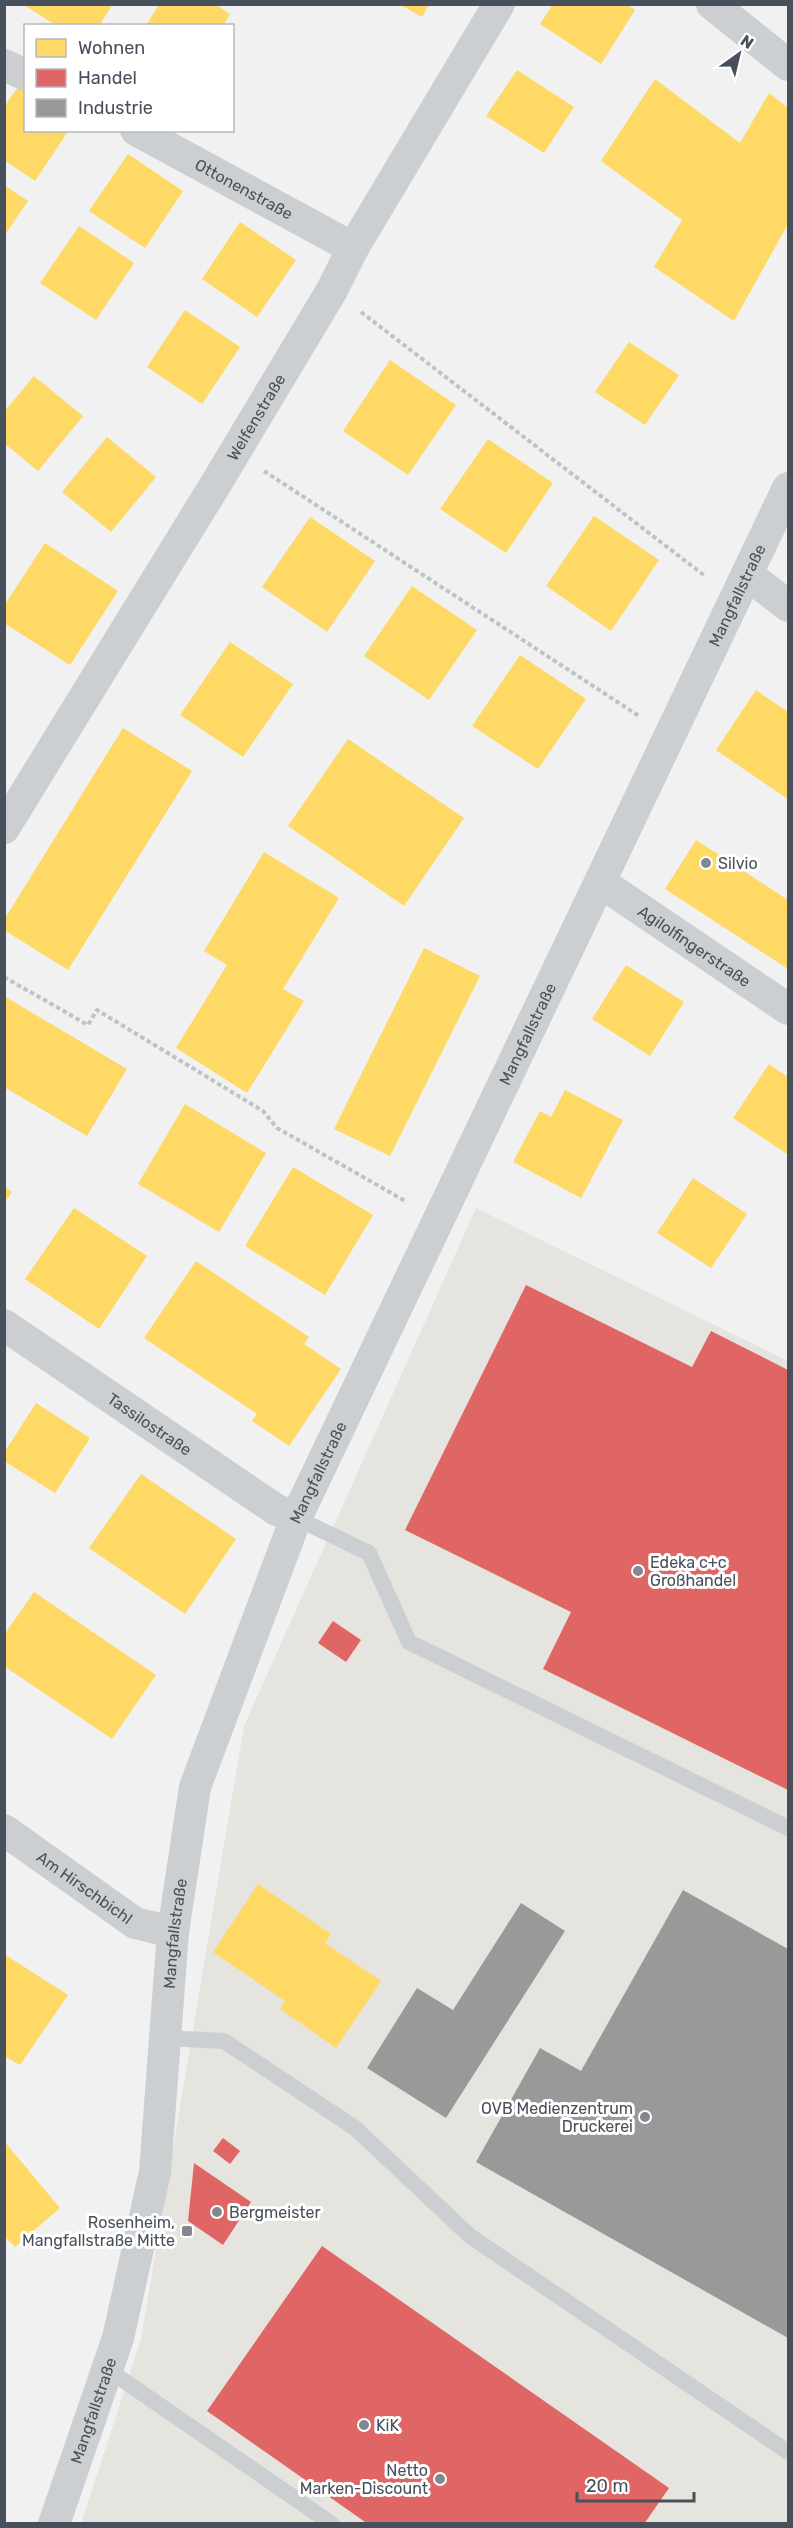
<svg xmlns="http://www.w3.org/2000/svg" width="793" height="2528" font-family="Rubik,sans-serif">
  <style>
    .commercial { fill: #e5e4de }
    .homes { fill: #ffd966 }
    .shops { fill: #e06666 }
    .industry { fill: #999 }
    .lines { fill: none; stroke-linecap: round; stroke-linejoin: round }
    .path { stroke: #bbc5c3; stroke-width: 4; stroke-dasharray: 4.5 3; stroke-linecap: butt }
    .service { stroke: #cccfd2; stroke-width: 16 }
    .minor { stroke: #cccfd2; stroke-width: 32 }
    .poi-dot { fill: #838890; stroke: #fff; stroke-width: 2 }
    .labels { text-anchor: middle; stroke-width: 6; stroke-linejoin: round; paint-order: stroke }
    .street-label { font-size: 16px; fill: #48505c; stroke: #fff }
    .poi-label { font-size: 16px; fill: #48505c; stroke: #fff; text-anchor: start }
  </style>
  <rect width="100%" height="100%" fill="#f1f1f1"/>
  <polygon class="commercial" points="476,1208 788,1361 788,2523 81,2524 141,2339 244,1726"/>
  <g class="homes">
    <polygon points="159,4 215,4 230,14 223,26 146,26"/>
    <polygon points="399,4 429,4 422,17"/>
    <polygon points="553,4 626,4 635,10 601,64 540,24"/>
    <polygon points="24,5 112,5 99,26 57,26"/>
    <polygon points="517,70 574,107 544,153 486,116"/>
    <polygon points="655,79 740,143 769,93 788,108 788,224 734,321 654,267 682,220 601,161"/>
    <polygon points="18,87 26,92 26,130 69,130 35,181 4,160 4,107"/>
    <polygon points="128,154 183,191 145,248 89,211"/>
    <polygon points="4,185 28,201 4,236"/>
    <polygon points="240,222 296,260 257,317 202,279"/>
    <polygon points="79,226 134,263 96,320 40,283"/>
    <polygon points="185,310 240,347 202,404 147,367"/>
    <polygon points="629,342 679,375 645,425 595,392"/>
    <polygon points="390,360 456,405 408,475 343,431"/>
    <polygon points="34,376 83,416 38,471 4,443 4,412"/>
    <polygon points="107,437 156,477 111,532 62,492"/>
    <polygon points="488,439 553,483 506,553 440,509"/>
    <polygon points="594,516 659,560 611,631 546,586"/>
    <polygon points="310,517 375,561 327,632 262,587"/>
    <polygon points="45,543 118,591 70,665 4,623 4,606"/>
    <polygon points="412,586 477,630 429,700 364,656"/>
    <polygon points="230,642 293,684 243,757 180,715"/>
    <polygon points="520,655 586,699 538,769 472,726"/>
    <polygon points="756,690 788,712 788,794 786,798 716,750"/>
    <polygon points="123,728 192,771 68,970 4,930 4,920"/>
    <polygon points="348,739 464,818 404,906 288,826"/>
    <polygon points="696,840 788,900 788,969 665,889"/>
    <polygon points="264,852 339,898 283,989 304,1001 247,1093 176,1048 227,965 204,951"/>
    <polygon points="424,948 480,976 390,1156 334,1129"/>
    <polygon points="626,965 684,1002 650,1056 592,1019"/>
    <polygon points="4,996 127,1069 87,1136 4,1087"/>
    <polygon points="769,1064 788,1077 787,1154 733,1118"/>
    <polygon points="565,1090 623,1120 581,1198 513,1162 540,1111 551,1117"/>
    <polygon points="185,1104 266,1153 219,1232 138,1184"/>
    <polygon points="293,1167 373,1215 325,1295 245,1246"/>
    <polygon points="693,1178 747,1214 711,1268 657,1233"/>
    <polygon points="4,1186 12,1192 4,1203"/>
    <polygon points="74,1208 147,1256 99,1329 25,1279"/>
    <polygon points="196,1261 309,1337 304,1344 341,1369 289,1446 252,1421 257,1414 144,1338"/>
    <polygon points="36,1403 90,1438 55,1493 4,1461 4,1453"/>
    <polygon points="141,1474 236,1539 185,1614 89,1548"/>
    <polygon points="34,1592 156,1675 112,1739 4,1666 4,1635"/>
    <polygon points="258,1884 331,1934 325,1943 381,1981 336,2048 280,2009 285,2001 213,1952"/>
    <polygon points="4,1954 68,1995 20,2065 4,2056"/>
    <polygon points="4,2141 60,2208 15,2247 4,2236"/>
  </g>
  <g class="shops">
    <polygon points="526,1285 692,1367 711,1331 788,1370 788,1790 543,1669 571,1612 405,1530"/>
    <polygon points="333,1621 361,1640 346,1662 318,1643"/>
    <polygon points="223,2138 240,2151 230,2164 213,2151"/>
    <polygon points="194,2163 251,2202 223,2245 188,2221"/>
    <polygon points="322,2246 669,2488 644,2524 368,2524 207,2411"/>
  </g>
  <g class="industry">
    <polygon points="683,1890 788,1949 788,2338 476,2162 540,2048 581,2071"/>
    <polygon points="521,1903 565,1931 446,2118 367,2068 417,1988 453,2010"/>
  </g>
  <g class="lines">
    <g class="path">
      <polyline points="361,312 705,576"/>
      <polyline points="264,471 639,716"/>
      <polyline points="4,977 88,1025 97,1010 263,1111 277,1128 407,1202"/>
    </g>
    <g class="service">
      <polyline points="296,1518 369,1553 409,1642 788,1828"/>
      <polyline points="164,2038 224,2041 355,2128 470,2236 788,2452"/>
      <polyline points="107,2369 332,2524"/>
    </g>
    <g class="minor">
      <polyline points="712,4 788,65"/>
      <polyline points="4,65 26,75"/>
      <path id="s1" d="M136,130L353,248"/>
      <polyline points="747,574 788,606"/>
      <path id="s2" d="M4,828L217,482L332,290L353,248L499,4"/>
      <path id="s3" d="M600,882L788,1009"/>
      <path id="s4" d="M4,1325L275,1509L296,1518"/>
      <path id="s5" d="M4,1830L135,1923L173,1932"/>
      <path id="s6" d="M54,2524L118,2338L155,2172L173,1932L195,1787L296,1518L788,488"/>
    </g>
  </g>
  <g class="poi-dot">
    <circle cx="706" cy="863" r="6"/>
    <circle cx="638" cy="1571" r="6"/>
    <circle cx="645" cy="2117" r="6"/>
    <circle cx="217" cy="2212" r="6"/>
    <rect x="181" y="2225" width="12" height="12" rx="3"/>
    <circle cx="364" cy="2425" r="6"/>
    <circle cx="440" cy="2479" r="6"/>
  </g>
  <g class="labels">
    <g class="street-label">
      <text dy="6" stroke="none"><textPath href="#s1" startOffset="123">Ottonenstraße</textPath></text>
      <text dy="6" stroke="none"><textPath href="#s2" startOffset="482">Welfenstraße</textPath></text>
      <text dy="6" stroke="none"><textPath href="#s6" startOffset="2064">Mangfallstraße</textPath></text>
      <text dy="6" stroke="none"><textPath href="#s3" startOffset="114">Agilolfingerstraße</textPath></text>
      <text dy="6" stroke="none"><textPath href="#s6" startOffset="1578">Mangfallstraße</textPath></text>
      <text dy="6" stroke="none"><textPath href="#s4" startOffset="176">Tassilostraße</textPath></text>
      <text dy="6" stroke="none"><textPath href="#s6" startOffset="1092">Mangfallstraße</textPath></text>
      <text dy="6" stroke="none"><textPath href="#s5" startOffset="99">Am Hirschbichl</textPath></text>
      <text dy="6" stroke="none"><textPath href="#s6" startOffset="606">Mangfallstraße</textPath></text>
      <text dy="6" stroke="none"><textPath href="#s6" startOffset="120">Mangfallstraße</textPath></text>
    </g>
    <g class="poi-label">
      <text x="718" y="869">Silvio</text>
      <text x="650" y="1568">Edeka c+c<tspan x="650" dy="18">Großhandel</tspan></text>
      <text x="633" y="2114" text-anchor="end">OVB Medienzentrum<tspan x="633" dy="18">Druckerei</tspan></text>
      <text x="229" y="2218">Bergmeister</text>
      <text x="175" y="2228" text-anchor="end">Rosenheim,<tspan x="175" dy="18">Mangfallstraße Mitte</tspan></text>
      <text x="376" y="2431">KiK</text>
      <text x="428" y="2476" text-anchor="end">Netto<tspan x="428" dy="18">Marken-Discount</tspan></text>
    </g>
  </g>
  <rect width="793" height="2528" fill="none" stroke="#48505c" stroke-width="12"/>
  <rect x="24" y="24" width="210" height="108" fill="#ffffff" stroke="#b6b9be" stroke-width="1.5"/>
  <rect x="36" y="39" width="30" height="18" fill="#ffd966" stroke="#b6b9be" stroke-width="1.5"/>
  <text x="78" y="54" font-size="18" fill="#48505c">Wohnen</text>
  <rect x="36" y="69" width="30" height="18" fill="#e06666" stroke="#b6b9be" stroke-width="1.5"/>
  <text x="78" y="84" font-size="18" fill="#48505c">Handel</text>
  <rect x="36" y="99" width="30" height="18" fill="#999999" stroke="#b6b9be" stroke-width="1.5"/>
  <text x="78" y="114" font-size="18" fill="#48505c">Industrie</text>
  <g transform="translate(739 54) rotate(34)" stroke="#ffffff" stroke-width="4.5" paint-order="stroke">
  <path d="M0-4.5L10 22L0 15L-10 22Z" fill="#48505c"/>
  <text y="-9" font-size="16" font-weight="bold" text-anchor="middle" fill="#48505c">N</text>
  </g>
  <path d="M577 2492v9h117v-9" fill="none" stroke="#48505c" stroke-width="3"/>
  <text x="586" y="2492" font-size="18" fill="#48505c" stroke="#ffffff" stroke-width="4.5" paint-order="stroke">20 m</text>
</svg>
